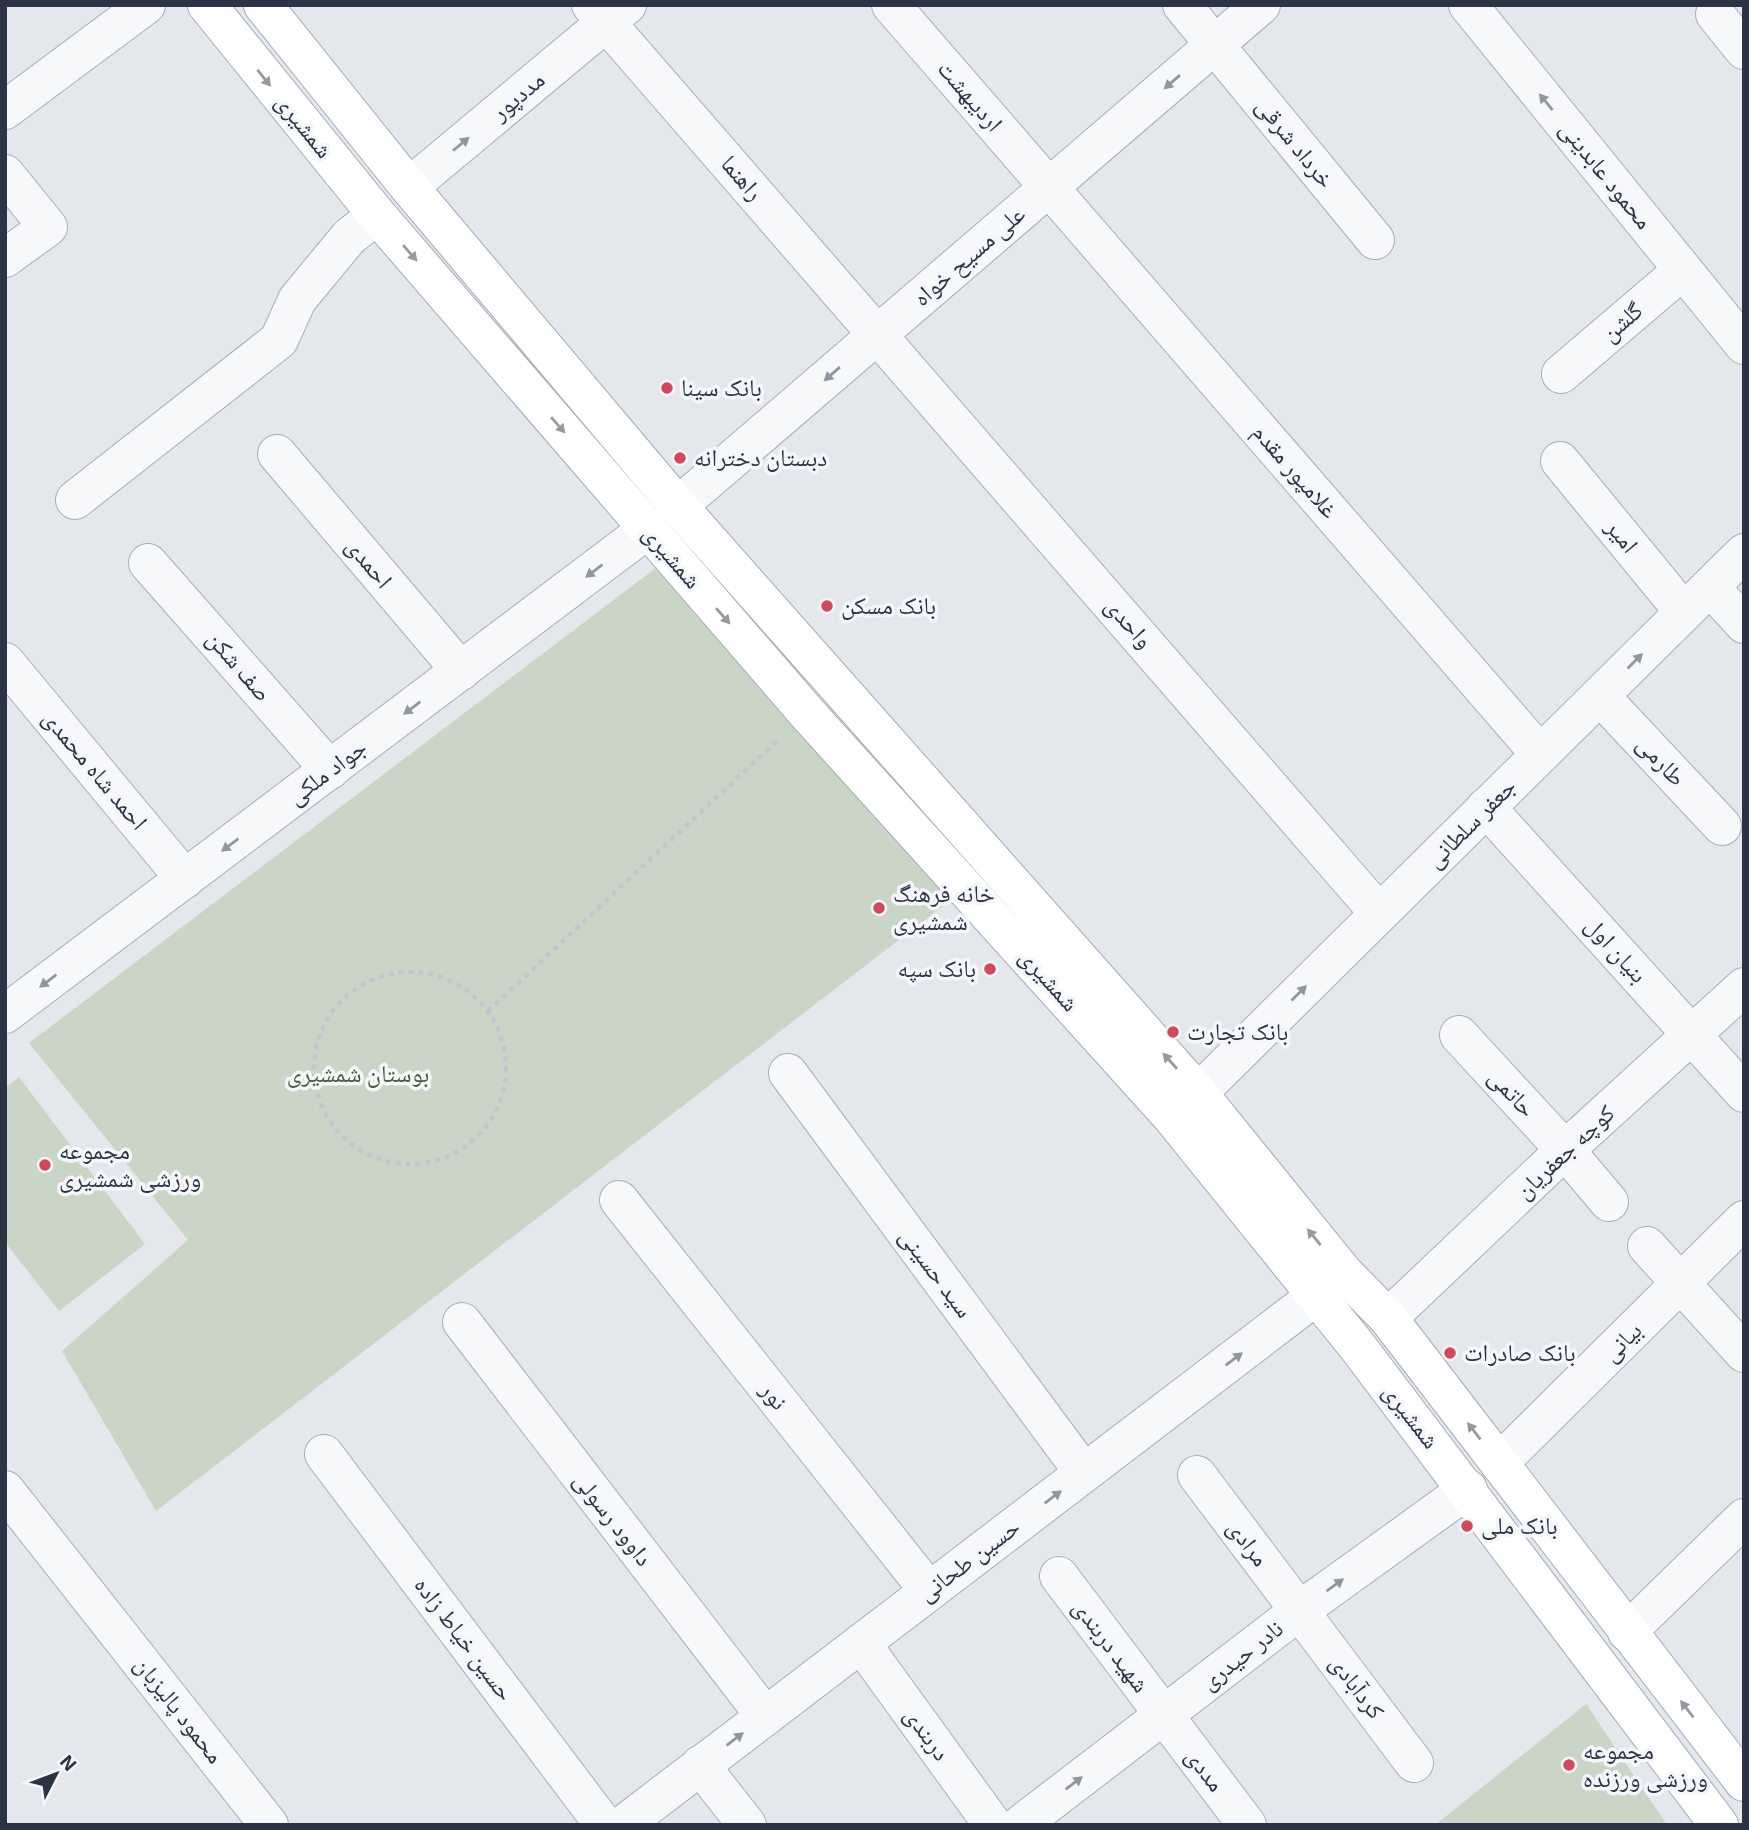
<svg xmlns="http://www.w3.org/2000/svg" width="1749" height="1830" font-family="'Exo 2','Noto Naskh Arabic',sans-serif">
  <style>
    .green { fill: #c9d6c5 }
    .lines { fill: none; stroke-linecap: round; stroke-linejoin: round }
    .minor-casing { stroke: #a9aeb7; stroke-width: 40 }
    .major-casing { stroke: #a3abb8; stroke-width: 40 }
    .path { stroke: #c2c5cb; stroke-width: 4.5; stroke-dasharray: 5 5; stroke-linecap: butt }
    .minor { stroke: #f7f8fa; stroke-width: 38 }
    .major { stroke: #fff; stroke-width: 38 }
    .oneway { fill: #959aa2 }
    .oneway2 { fill: #9196a0 }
    .poi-dot { fill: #d1495b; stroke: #f4f6f9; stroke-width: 2.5 }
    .labels { text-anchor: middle; stroke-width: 7; stroke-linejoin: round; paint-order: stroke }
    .street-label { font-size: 24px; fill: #2b3445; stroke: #f4f6f9 }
    .poi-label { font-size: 24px; fill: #2b3445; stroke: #f4f6f9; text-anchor: start }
    .park-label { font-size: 24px; fill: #3f6138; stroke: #f4f6f9 }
  </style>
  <rect width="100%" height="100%" fill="#e4e7ec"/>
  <g class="green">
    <polygon points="665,561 956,896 156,1511 62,1351 188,1240 29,1043"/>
    <polygon points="19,1077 145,1244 59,1311 5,1242 5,1088"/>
    <polygon points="1586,1704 1667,1825 1435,1825"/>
  </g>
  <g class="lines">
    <defs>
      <g id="minor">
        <polyline points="591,5 1379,913"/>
        <polyline points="891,5 1540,754"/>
        <polyline points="1182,5 1375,240"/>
        <polyline points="1468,5 1744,345"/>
        <polyline points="1715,14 1744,50"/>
        <polyline points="5,110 146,5"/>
        <polyline points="5,174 48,227 5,258"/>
        <polyline points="409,187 627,5"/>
        <polyline points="1561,374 1683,270"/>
        <polyline points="277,454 461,671"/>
        <polyline points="1560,461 1684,612"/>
        <polyline points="75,500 279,340 297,300 349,237 377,215"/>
        <polyline points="678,506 1261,5"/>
        <polyline points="148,563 330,770"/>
        <polyline points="1710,587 1744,624"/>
        <polyline points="5,662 185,879"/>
        <polyline points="1600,696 1722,826"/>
        <polyline points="1486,807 1744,1093"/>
        <polyline points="5,1014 648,529"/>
        <polyline points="1459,1035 1565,1150 1609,1202"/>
        <polyline points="788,1073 1084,1473"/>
        <polyline points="1198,1093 1744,553"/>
        <polyline points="619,1200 929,1591"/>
        <polyline points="1647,1246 1744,1353"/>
        <polyline points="1388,1318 1565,1150 1744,987"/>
        <polyline points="462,1322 765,1716"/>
        <polyline points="324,1454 604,1825"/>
        <polyline points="1499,1463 1744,1220"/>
        <polyline points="1197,1475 1414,1763"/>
        <polyline points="5,1490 269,1825"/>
        <polyline points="1059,1576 1247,1825"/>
        <polyline points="1627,1632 1744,1518"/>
        <polyline points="861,1643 993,1825"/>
        <polyline points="700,1765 747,1825"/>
        <polyline points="623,1825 1316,1296"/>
        <polyline points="1020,1825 1299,1611 1468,1489"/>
      </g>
      <g id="major">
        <polyline points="207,5 377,215 648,529 807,713 1172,1117 1357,1346 1719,1825"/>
        <polyline points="263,5 409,187 678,506 1198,1093 1343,1272 1388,1318 1744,1782"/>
      </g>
    </defs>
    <use href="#minor" class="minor-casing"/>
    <use href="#major" class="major-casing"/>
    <g class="path">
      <circle cx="410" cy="1068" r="96"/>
      <polyline points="488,1011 779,739"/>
    </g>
    <use href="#minor" class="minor"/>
    <use href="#major" class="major"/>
  </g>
  <defs><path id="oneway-solid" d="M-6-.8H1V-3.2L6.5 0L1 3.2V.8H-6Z" transform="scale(1.75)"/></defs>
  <g class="oneway">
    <use href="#oneway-solid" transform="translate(264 78) rotate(51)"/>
    <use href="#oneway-solid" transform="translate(410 253) rotate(49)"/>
    <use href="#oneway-solid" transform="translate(558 425) rotate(49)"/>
    <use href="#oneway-solid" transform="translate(723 616) rotate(49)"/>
    <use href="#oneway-solid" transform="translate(1170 1061) rotate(-132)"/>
    <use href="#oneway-solid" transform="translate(1314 1237) rotate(-129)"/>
    <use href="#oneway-solid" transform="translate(1474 1431) rotate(-128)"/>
    <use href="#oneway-solid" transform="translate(1687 1709) rotate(-128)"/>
  </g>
  <g class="oneway2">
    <use href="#oneway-solid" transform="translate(1172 82) rotate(139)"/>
    <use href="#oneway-solid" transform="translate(1546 102) rotate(-129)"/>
    <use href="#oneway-solid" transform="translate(461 144) rotate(-40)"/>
    <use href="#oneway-solid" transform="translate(832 374) rotate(139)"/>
    <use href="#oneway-solid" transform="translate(594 571) rotate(143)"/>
    <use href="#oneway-solid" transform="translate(1635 661) rotate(-45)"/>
    <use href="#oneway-solid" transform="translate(412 708) rotate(143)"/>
    <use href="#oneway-solid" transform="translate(230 845) rotate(143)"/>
    <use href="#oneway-solid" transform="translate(48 981) rotate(143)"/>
    <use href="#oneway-solid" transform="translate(1299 993) rotate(-45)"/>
    <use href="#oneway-solid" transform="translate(1234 1359) rotate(-37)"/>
    <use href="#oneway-solid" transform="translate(1053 1497) rotate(-37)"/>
    <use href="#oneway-solid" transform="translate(1335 1585) rotate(-36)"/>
    <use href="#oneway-solid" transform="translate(735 1739) rotate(-37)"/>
    <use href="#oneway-solid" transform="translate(1074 1783) rotate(-37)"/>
  </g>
  <g class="poi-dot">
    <circle cx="667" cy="388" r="7"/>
    <circle cx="680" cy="458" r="7"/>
    <circle cx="827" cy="606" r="7"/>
    <circle cx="879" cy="908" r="7"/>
    <circle cx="990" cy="969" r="7"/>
    <circle cx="1173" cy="1032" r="7"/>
    <circle cx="45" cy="1165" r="7"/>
    <circle cx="1450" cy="1353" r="7"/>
    <circle cx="1467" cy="1526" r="7"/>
    <circle cx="1569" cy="1765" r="7"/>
  </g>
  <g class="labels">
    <g class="street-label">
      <text transform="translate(518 96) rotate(-40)" y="8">مددپور</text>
      <text transform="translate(970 96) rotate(49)" y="8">اردیبهشت</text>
      <text transform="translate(304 126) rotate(51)" y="8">شمشیری</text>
      <text transform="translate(1295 143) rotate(51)" y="8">خرداد شرقی</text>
      <text transform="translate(1606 175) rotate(51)" y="8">محمود عابدینی</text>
      <text transform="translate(742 178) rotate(49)" y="8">راهنما</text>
      <text transform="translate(969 256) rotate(-41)" y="8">علی مسیح خواه</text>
      <text transform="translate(1622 322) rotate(-41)" y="8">گلشن</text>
      <text transform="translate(1295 471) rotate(49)" y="8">غلامپور مقدم</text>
      <text transform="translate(1622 536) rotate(51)" y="8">امیر</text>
      <text transform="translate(672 557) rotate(49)" y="8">شمشیری</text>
      <text transform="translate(369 563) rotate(50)" y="8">احمدی</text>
      <text transform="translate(1129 623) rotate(49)" y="8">واحدی</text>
      <text transform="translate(239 666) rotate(49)" y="8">صف شکن</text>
      <text transform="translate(1661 761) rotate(47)" y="8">طارمی</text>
      <text transform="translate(95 770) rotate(50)" y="8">احمد شاه محمدی</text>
      <text transform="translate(327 772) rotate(-37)" y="8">جواد ملکی</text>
      <text transform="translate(1471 823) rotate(-45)" y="8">جعفر سلطانی</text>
      <text transform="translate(1616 950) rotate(48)" y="8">بنیان اول</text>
      <text transform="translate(1049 980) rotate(48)" y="8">شمشیری</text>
      <text transform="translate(1512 1093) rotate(47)" y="8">حاتمی</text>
      <text transform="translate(1565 1152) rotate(-43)" y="8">کوچه جعفریان</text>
      <text transform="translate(936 1273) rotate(53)" y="8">سید حسینی</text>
      <text transform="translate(1622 1342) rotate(-45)" y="8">بیانی</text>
      <text transform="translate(774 1396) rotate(52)" y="8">نور</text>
      <text transform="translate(1411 1416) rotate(52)" y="8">شمشیری</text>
      <text transform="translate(613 1519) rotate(52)" y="8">داوود رسولی</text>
      <text transform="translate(1248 1543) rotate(53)" y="8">مرادی</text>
      <text transform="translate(969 1560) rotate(-37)" y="8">حسین طحانی</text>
      <text transform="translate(464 1639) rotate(53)" y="8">حسین خیاط زاده</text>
      <text transform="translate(1111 1646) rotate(53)" y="8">شهید دربندی</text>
      <text transform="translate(1242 1655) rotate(-38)" y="8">نادر حیدری</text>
      <text transform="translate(1357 1687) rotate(53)" y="8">کردآبادی</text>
      <text transform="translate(179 1710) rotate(52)" y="8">محمود پالیزبان</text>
      <text transform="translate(927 1734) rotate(54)" y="8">دربندی</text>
      <text transform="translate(1205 1770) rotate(53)" y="8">مددی</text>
    </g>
    <g class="poi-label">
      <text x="681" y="396">بانک سینا</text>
      <text x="694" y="466">دبستان دخترانه</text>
      <text x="841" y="614">بانک مسکن</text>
      <text x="893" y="902">خانه فرهنگ<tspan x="893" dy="28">شمشیری</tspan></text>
      <text x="976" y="977" text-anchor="end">بانک سپه</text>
      <text x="1187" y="1040">بانک تجارت</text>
      <text x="59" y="1159">مجموعه<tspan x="59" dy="28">ورزشی شمشیری</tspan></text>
      <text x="1464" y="1361">بانک صادرات</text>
      <text x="1481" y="1534">بانک ملی</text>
      <text x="1583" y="1759">مجموعه<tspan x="1583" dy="28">ورزشی ورزنده</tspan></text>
    </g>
    <g class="park-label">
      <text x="358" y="1082">بوستان شمشیری</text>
    </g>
  </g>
  <rect width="1749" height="1830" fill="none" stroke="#2b3445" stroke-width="14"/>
  <g transform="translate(56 1774) rotate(48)" stroke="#f4f6f9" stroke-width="5" paint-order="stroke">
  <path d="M0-5L12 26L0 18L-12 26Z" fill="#2b3445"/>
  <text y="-10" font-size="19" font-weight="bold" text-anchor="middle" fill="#2b3445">N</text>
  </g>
</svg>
